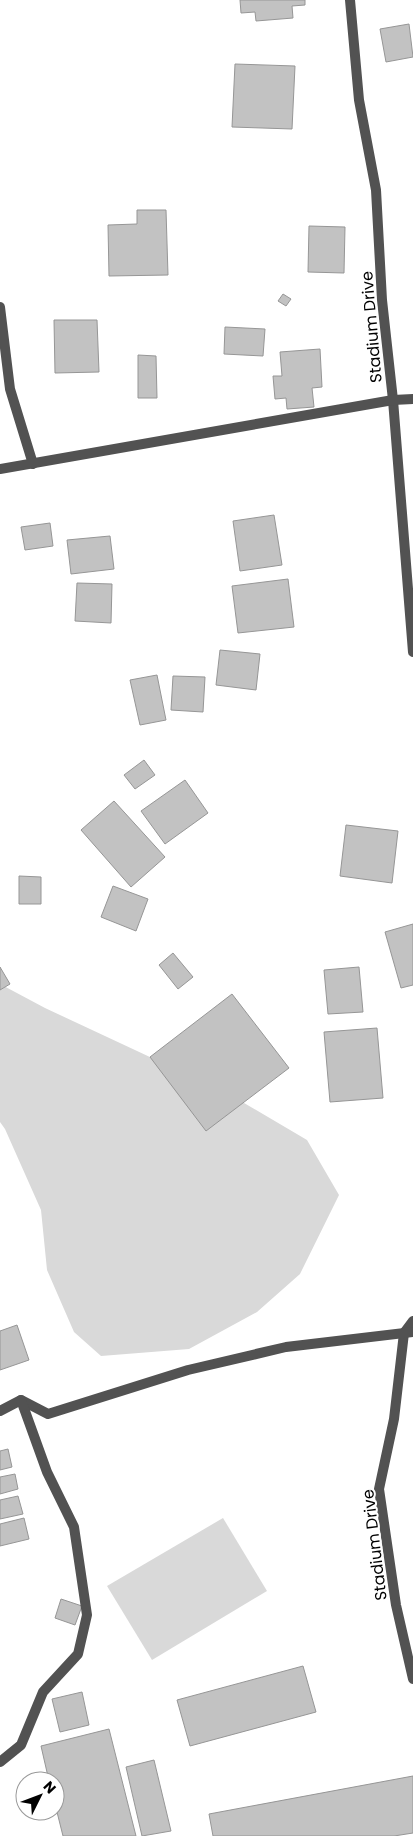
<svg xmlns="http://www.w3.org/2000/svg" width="413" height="1836" font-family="Poppins,sans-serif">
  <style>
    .green { fill: #d9d9d9 }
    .building { fill: #c2c2c2; stroke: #969696 }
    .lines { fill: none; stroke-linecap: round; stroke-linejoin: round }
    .minor { stroke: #525252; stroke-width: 10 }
    .labels { text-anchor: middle; stroke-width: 4; stroke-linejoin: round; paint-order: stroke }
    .street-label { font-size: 16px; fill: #000; stroke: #fff }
  </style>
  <rect width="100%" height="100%" fill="#fff"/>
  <g class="green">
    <polygon points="0,984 45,1008 227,1093 307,1140 339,1195 300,1274 257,1312 189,1349 101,1356 74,1332 47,1270 41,1210 5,1129 0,1122"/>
    <polygon points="223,1518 267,1591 152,1660 107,1586"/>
  </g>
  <g class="building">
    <polygon points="240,0 305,0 305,5 292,6 293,18 256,21 255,12 241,13"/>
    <polygon points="409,24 413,57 386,62 380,29"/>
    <polygon points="235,64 295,66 292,129 232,127"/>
    <polygon points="137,210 166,210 168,275 109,276 108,225 137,224"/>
    <polygon points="309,226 345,227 344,273 308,272"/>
    <polygon points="283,294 291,299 286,306 278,301"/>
    <polygon points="54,320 97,320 99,372 55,373"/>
    <polygon points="225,327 265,329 263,356 224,354"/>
    <polygon points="320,349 322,387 312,388 314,407 287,409 286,398 275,399 273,376 282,376 280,352"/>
    <polygon points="138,355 156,356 157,398 138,398"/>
    <polygon points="274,515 282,565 240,571 233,521"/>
    <polygon points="50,523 53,546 25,550 21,527"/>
    <polygon points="110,536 114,569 71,574 67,540"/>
    <polygon points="288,579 294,627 238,633 232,586"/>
    <polygon points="77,583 112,584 111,623 75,621"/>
    <polygon points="220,650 260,654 256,690 216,685"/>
    <polygon points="157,675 166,720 140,725 130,680"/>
    <polygon points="173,676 205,677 203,712 171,710"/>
    <polygon points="144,760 155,775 135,789 124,775"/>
    <polygon points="185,780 208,813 165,844 141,811"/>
    <polygon points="114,801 165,857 131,887 81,830"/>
    <polygon points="346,825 398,831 392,883 340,876"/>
    <polygon points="19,876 41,877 41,904 19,904"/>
    <polygon points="113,886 148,899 136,931 101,917"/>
    <polygon points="413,924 413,985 401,988 385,932"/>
    <polygon points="173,953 193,977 178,989 159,965"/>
    <polygon points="0,967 10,984 0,990"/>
    <polygon points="359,967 363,1012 328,1014 324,970"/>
    <polygon points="232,994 289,1068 206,1131 150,1057"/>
    <polygon points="377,1028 383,1098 330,1102 324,1032"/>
    <polygon points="17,1325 29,1360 0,1370 0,1331"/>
    <polygon points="8,1449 12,1467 0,1470 0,1451"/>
    <polygon points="15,1474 18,1489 0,1494 0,1477"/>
    <polygon points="18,1496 23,1514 0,1519 0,1500"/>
    <polygon points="24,1518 29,1539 0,1546 0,1524"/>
    <polygon points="61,1599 82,1606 75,1625 55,1618"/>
    <polygon points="303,1666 316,1712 190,1746 177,1700"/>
    <polygon points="82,1692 89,1725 60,1732 52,1699"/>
    <polygon points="109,1729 136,1836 63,1836 55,1804 55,1781 49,1781 41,1746"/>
    <polygon points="154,1760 171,1831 142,1836 126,1767"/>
    <polygon points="413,1776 413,1833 394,1836 213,1836 209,1814"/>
  </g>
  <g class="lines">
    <g class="minor">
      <polyline points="350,0 359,100 376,190 382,300 393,400 413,652"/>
      <polyline points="0,307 10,389 33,464"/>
      <polyline points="0,469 393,400 413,399"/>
      <polyline points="413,1321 404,1333 394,1419 379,1489 396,1605 413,1679"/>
      <polyline points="0,1411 21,1400 48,1414 188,1370 286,1347 413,1332"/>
      <polyline points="0,1762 21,1745 43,1692 78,1654 87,1615 74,1527 47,1472 21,1400"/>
    </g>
  </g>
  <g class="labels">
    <g class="street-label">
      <text transform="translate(371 327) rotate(-95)" y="6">Stadium Drive</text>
      <text transform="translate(374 1545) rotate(-97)" y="6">Stadium Drive</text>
    </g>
  </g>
  <g transform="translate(40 1796) rotate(48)"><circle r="24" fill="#ffffff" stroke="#999999"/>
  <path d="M0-4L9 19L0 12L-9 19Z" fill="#000000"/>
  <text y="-8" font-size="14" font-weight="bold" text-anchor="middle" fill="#000000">N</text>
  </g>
</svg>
